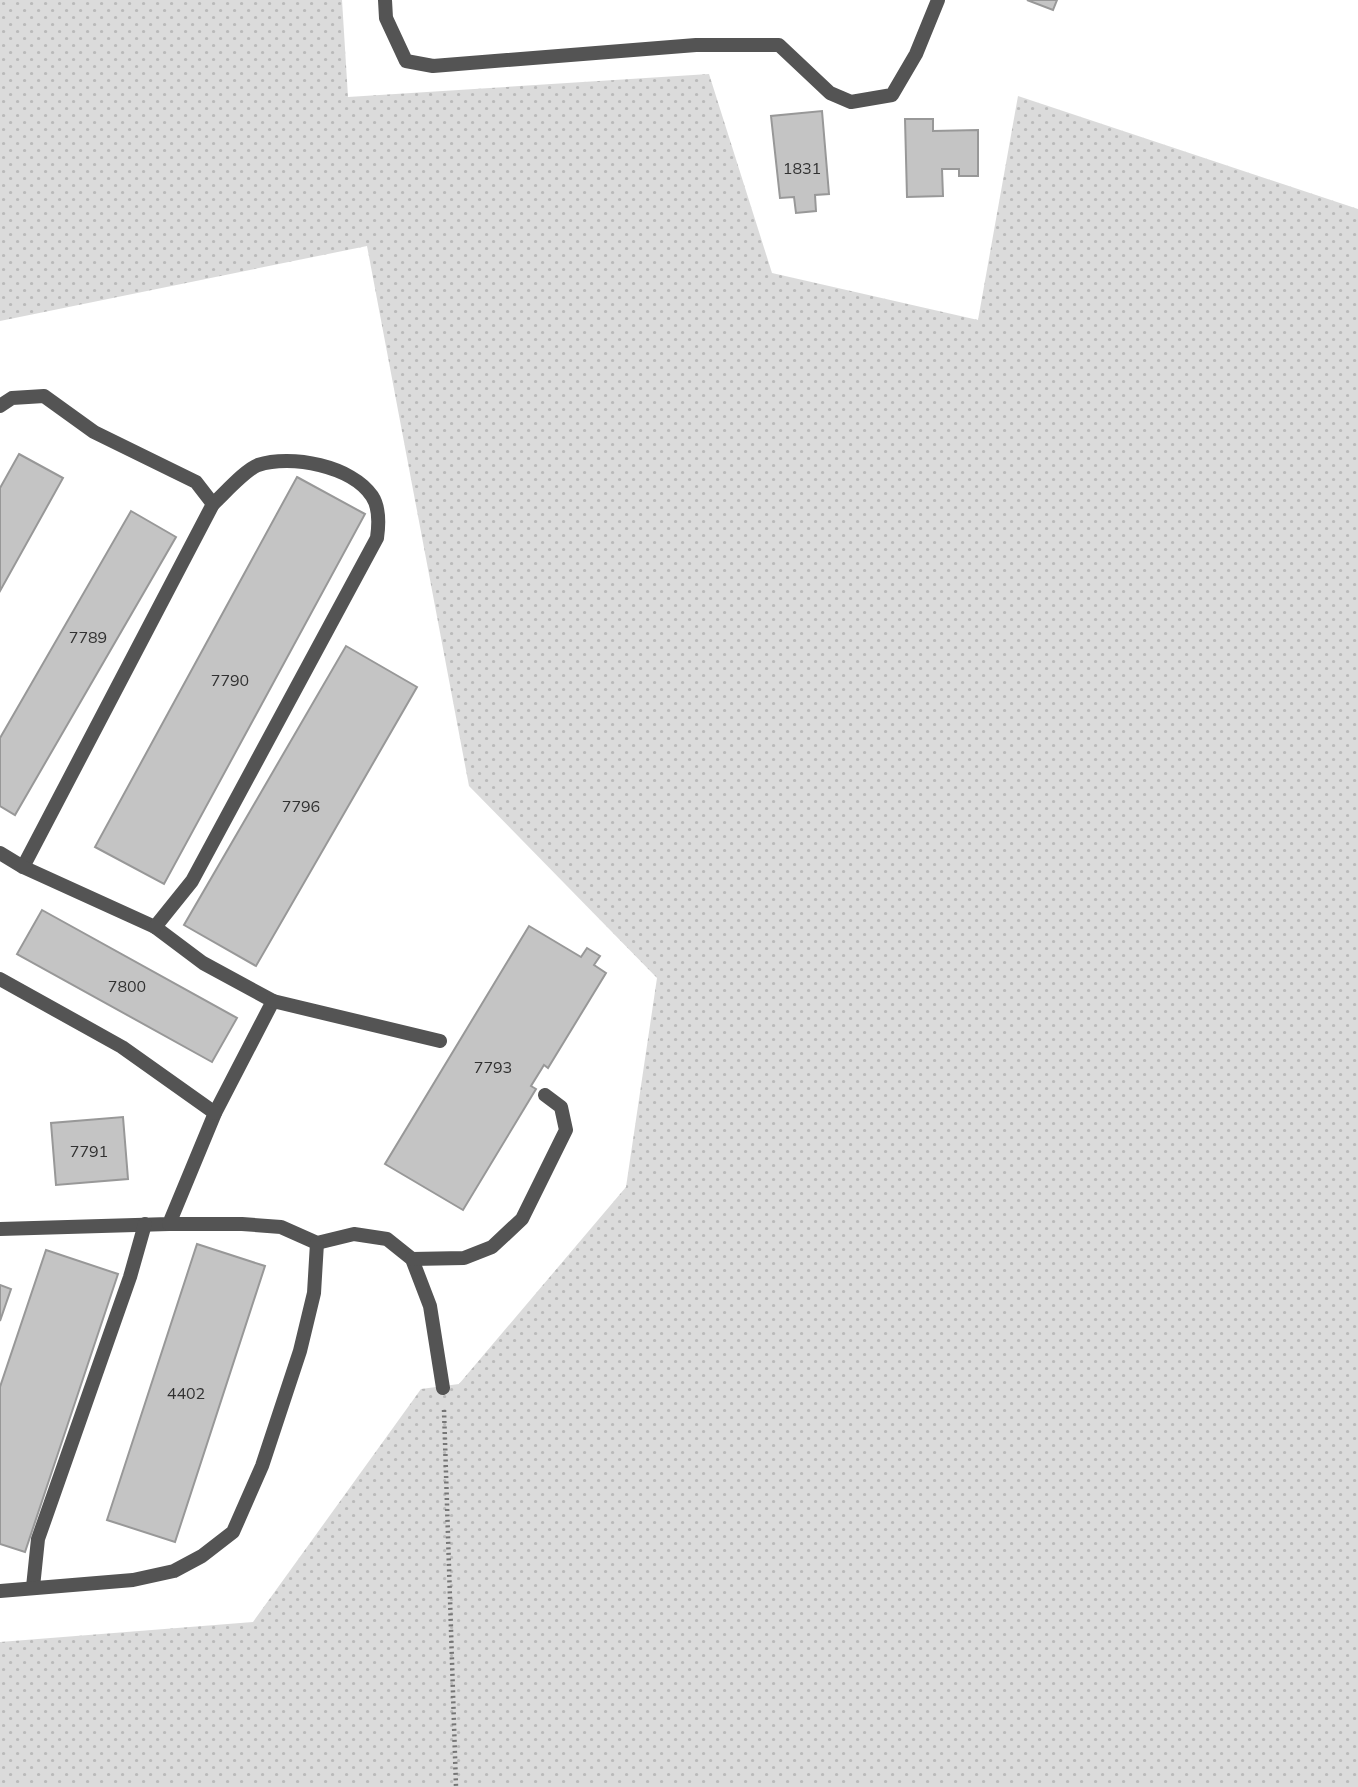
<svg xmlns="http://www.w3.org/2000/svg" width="1358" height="1787" font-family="Mulish,sans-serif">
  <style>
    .grass { fill: url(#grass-dots) }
    .building { fill: #c4c4c4; stroke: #989898; stroke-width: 2 }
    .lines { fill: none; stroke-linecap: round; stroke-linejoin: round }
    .path { stroke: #767676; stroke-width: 4.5; stroke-dasharray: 2 3.5; stroke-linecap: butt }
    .service { stroke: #545454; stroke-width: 14 }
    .minor { stroke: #545454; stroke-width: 14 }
    .labels { text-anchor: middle; stroke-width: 7; stroke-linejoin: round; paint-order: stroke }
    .number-label { font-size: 16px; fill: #313131 }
  </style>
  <defs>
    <pattern id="grass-dots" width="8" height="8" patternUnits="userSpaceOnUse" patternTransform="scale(1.75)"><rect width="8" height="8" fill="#dbdbdb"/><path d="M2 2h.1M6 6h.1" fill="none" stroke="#bababa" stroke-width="1.8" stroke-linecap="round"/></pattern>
  </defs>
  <rect width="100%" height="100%" fill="#fff"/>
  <polygon class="grass" points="0,0 342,0 348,97 709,74 772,273 978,320 1018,96 1358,209 1358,1787 0,1787 0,1642 253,1622 421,1389 459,1384 626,1187 657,978 469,786 367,246 0,321"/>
  <g class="building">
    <polygon points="1027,0 1057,0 1053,10"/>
    <polygon points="822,111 829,194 815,195 816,211 796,213 794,197 780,198 771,116"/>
    <polygon points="905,119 933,119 933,131 978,130 978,176 959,176 959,169 942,169 943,196 907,197"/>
    <polygon points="19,454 63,478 0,591 0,488"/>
    <polygon points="297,477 365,514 164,884 95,847"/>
    <polygon points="131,511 176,537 15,815 0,806 0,738"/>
    <polygon points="346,646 417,687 256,966 184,925"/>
    <polygon points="42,910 237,1018 212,1062 17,954"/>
    <polygon points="529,926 581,957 587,948 600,956 594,965 606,973 548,1068 544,1065 531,1086 536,1089 463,1210 385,1164"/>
    <polygon points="123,1117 128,1179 56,1185 51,1123"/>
    <polygon points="197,1244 265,1266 175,1542 107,1520"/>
    <polygon points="46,1250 118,1274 25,1552 0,1544 0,1387"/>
    <polygon points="0,1285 11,1289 0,1321"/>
  </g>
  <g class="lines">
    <polyline class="path" points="444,1410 456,1787"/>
    <g class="service">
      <polyline points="0,406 12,398 44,396 94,432 196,482 213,504 23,867"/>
      <polyline points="0,853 23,867 155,927 203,963 273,1001 215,1113 169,1224 0,1229"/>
      <path d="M155,927L192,881L377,538C379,524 380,508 372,496C352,466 291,454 258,465C245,470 224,494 213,504"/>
      <polyline points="0,979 122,1047 215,1113"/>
      <polyline points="273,1001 440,1041"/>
      <polyline points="169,1224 242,1224 281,1227 317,1243 354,1234 387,1239 412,1259 430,1306 443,1388"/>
      <polyline points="412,1259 464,1258 492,1247 522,1219 566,1130 561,1107 545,1095"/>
      <polyline points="33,1587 38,1539 130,1277 145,1224"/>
      <polyline points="0,1591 133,1580 174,1571 202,1556 233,1532 262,1466 300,1351 314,1293 317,1243"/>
    </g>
    <polyline class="minor" points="385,0 386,18 406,61 433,66 696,45 779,45 830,93 851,102 892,95 916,54 938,0"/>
  </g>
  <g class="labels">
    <g class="number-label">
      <text x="802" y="174">1831</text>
      <text x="88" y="643">7789</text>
      <text x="230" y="686">7790</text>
      <text x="301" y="812">7796</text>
      <text x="127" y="992">7800</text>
      <text x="493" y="1073">7793</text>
      <text x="89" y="1157">7791</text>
      <text x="186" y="1399">4402</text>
    </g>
  </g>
</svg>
